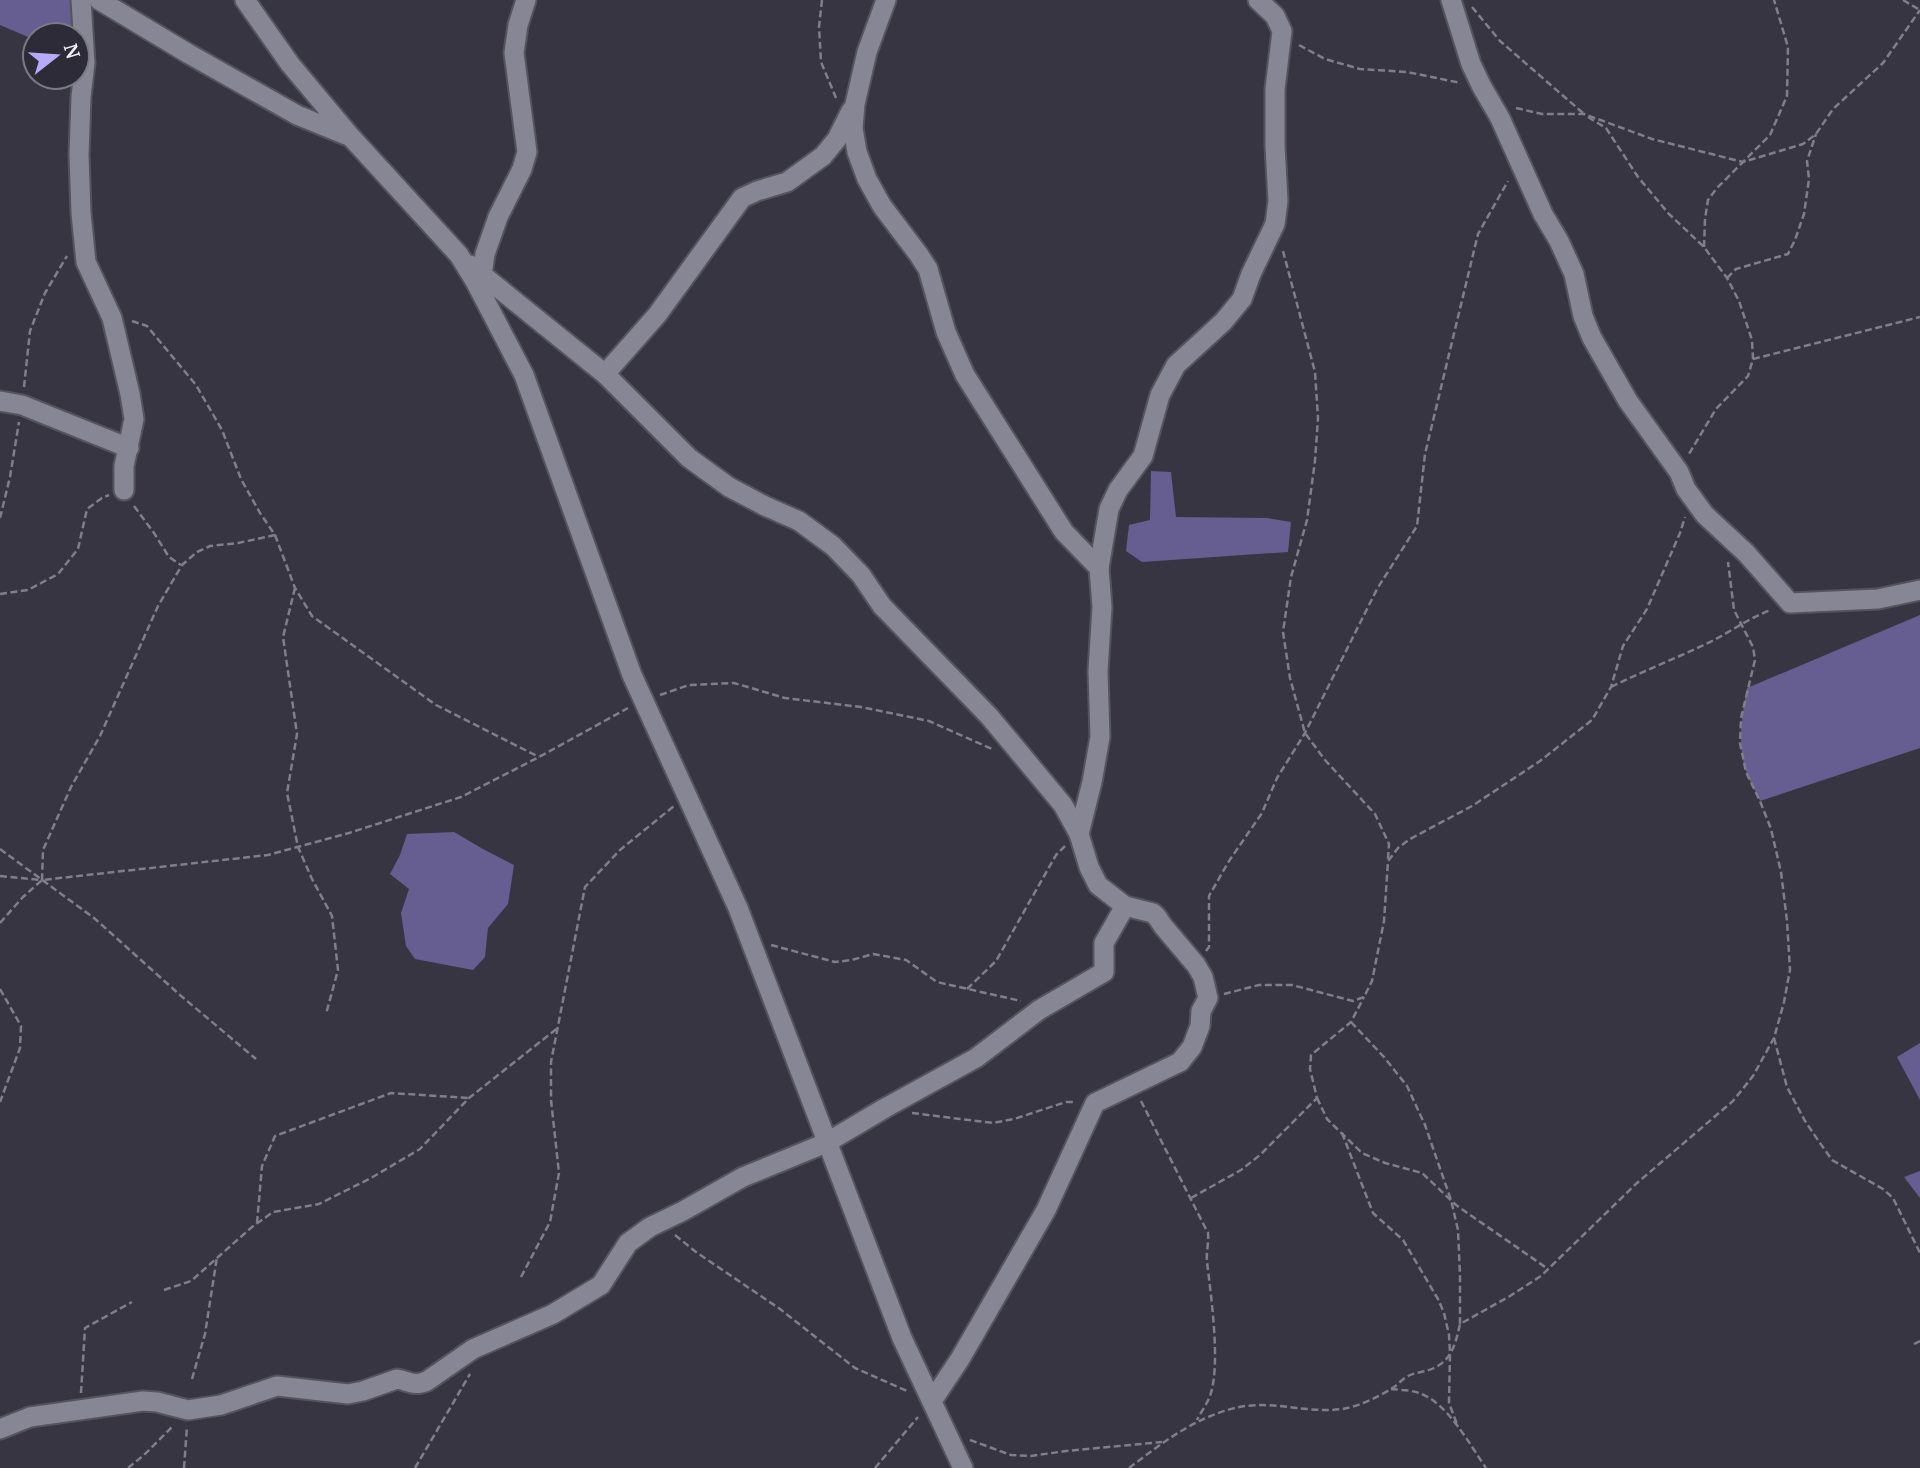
<svg xmlns="http://www.w3.org/2000/svg" width="1920" height="1468" font-family="'PT Serif',serif">
  <style>
    .forest { fill: #665d91 }
    .lines { fill: none; stroke-linecap: round; stroke-linejoin: round }
    .minor-casing { stroke: #55545e; stroke-width: 23 }
    .path { stroke: #807e89; stroke-width: 2.5; stroke-dasharray: 7 3.5; stroke-linecap: butt }
    .minor { stroke: #878694; stroke-width: 19 }
  </style>
  <rect width="100%" height="100%" fill="#373541"/>
  <g class="forest">
    <polygon points="0,0 114,0 90,9 68,35 35,35 35,40 0,25"/>
    <polygon points="1151,471 1171,472 1176,517 1267,518 1291,522 1288,552 1142,562 1126,551 1129,525 1150,520"/>
    <path d="M1920,615V748L1760,801C1756,791 1749,781 1746,771C1737,743 1742,716 1747,688Z"/>
    <polygon points="454,832 483,849 514,865 508,904 488,928 485,957 473,970 415,959 406,946 401,913 409,889 390,874 400,855 407,834"/>
    <polygon points="1920,1043 1920,1100 1897,1057"/>
    <polygon points="1920,1171 1920,1198 1904,1177"/>
  </g>
  <g class="lines">
    <defs>
      <g id="minor">
        <polyline points="81,0 85,63 81,97 79,155 81,213 86,262 112,318 130,394 134,419 124,466 124,490"/>
        <polyline points="99,0 189,54 297,115 346,135"/>
        <polyline points="245,0 290,64 351,137 459,255 475,281 524,375 632,675 738,908 902,1338 963,1468"/>
        <polyline points="886,0 867,52 855,104 853,128 857,152 867,179 882,206 919,255 928,269 946,332 965,375 1064,532 1099,568 1102,607 1098,671 1100,737 1092,782 1079,834"/>
        <polyline points="1451,0 1471,64 1482,87 1500,118 1543,214 1559,241 1574,274 1583,316 1592,338 1628,401 1679,472 1686,489 1705,515 1746,553 1790,603 1878,599 1920,590"/>
        <polyline points="470,265 605,374 689,458 729,487 765,506 799,521 833,546 861,575 882,606 989,716 1063,805 1079,834 1089,867 1098,885 1125,906 1153,913 1157,917 1163,926 1196,965 1203,977 1208,998 1201,1011 1200,1026 1192,1047 1180,1062 1095,1103 1046,1210 960,1359 932,1401"/>
        <polyline points="483,285 482,275 485,254 498,217 522,169 527,152 514,53 518,25 526,0"/>
        <polyline points="605,374 657,315 742,198 757,191 787,182 823,156 837,139 851,111"/>
        <polyline points="0,401 22,405 129,448"/>
        <polyline points="1099,568 1109,509 1118,490 1143,456 1160,395 1176,365 1223,322 1242,299 1251,274 1275,224 1278,201 1275,146 1275,89 1282,31 1275,16 1258,0"/>
        <path d="M0,1429L30,1417L143,1401L157,1402L188,1410L221,1405L277,1386L348,1394L363,1391L397,1379C409,1381 414,1387 427,1381L473,1349L553,1314L601,1285L628,1243L650,1227L683,1211L743,1177L826,1143L885,1108L976,1058L1039,1010L1104,972V943L1125,906"/>
      </g>
    </defs>
    <use href="#minor" class="minor-casing"/>
    <g class="path">
      <polyline points="822,0 819,27 821,62 836,98"/>
      <polyline points="1903,0 1920,10"/>
      <polyline points="1472,7 1500,41 1583,113"/>
      <polyline points="1299,45 1325,59 1360,69 1407,72 1461,83"/>
      <polyline points="1516,108 1542,114 1584,114 1652,139 1743,162 1770,135 1787,96 1788,47 1774,0"/>
      <polyline points="1588,117 1606,128 1638,177 1669,214 1704,247 1727,278 1739,301 1752,340 1753,359 1748,376 1716,409 1689,454"/>
      <polyline points="1704,247 1705,219 1708,200 1717,188 1743,162 1803,144 1816,134 1833,109 1883,63 1920,10"/>
      <polyline points="1283,251 1315,372 1318,418 1315,461 1307,520 1291,577 1283,632 1290,678 1305,733 1325,760 1375,814 1389,844 1388,859"/>
      <polyline points="1727,278 1736,269 1788,254 1795,240 1804,214 1809,179 1807,161 1816,134"/>
      <polyline points="1753,359 1920,317"/>
      <polyline points="24,387 30,331 45,293 67,256"/>
      <polyline points="134,506 154,533 169,557 181,565"/>
      <polyline points="0,518 10,477 19,422"/>
      <polyline points="275,535 295,588 312,616 436,705 539,757"/>
      <polyline points="295,588 283,637 297,734 287,793 298,847 312,879 332,916 338,970 326,1014"/>
      <polyline points="0,594 28,590 58,574 78,549 87,509 102,498 109,495"/>
      <path d="M1611,687C1645,670 1680,657 1714,640C1733,630 1751,617 1771,610"/>
      <polyline points="660,695 689,685 734,683 785,698 861,707 929,721 992,749"/>
      <polyline points="0,849 94,918 180,995 256,1059"/>
      <polyline points="0,876 42,880 43,850 71,787 100,736 158,606 182,565 197,552 210,546 238,543 275,535 260,513 241,479 222,430 196,385 147,326 132,321"/>
      <polyline points="0,923 23,897 42,880 268,855 349,833 461,797 539,757 628,708"/>
      <polyline points="771,945 835,962 852,960 873,954 906,960 937,982 1021,1001"/>
      <polyline points="1206,951 1209,947 1209,896 1229,861 1262,813 1277,778 1305,733 1377,589 1417,526 1425,454 1478,234 1508,181"/>
      <polyline points="0,989 21,1026 20,1048 0,1102"/>
      <polyline points="967,989 996,961 1056,855 1065,846"/>
      <polyline points="1224,994 1259,985 1292,985 1353,1001 1364,997 1372,981 1384,921 1388,861 1398,848 1410,839 1472,806 1540,761 1592,720 1611,687 1623,646 1647,609 1680,533 1685,517"/>
      <polyline points="1351,1022 1384,1057 1407,1086 1425,1125 1451,1200 1458,1230 1460,1275 1460,1324"/>
      <polyline points="1774,1038 1787,1087 1805,1121 1820,1143 1832,1160 1883,1189 1893,1198 1920,1253"/>
      <polyline points="1317,1098 1327,1119 1362,1153 1385,1163 1422,1173 1456,1205 1548,1269"/>
      <path d="M1141,1101L1208,1233C1209,1243 1206,1252 1207,1262C1211,1296 1221,1365 1210,1396C1207,1404 1201,1412 1197,1420"/>
      <polyline points="912,1113 993,1123 1014,1119 1066,1102 1076,1102"/>
      <polyline points="1342,1133 1373,1213 1403,1240 1438,1299 1444,1313 1449,1335 1450,1353 1449,1403 1458,1427"/>
      <polyline points="1191,1198 1241,1170 1260,1155 1317,1098 1310,1069 1311,1055 1351,1022 1364,997"/>
      <polyline points="257,1223 262,1166 275,1136 391,1093 468,1098"/>
      <polyline points="675,1235 696,1252 780,1309 855,1368 907,1391"/>
      <polyline points="521,1277 550,1222 559,1173 551,1100 551,1062 585,887 620,850 674,806"/>
      <polyline points="164,1290 191,1281 252,1227 273,1212 319,1204 371,1178 420,1149 469,1098 559,1027"/>
      <polyline points="1914,1344 1920,1341"/>
      <polyline points="192,1379 205,1334 217,1257"/>
      <path d="M1391,1389C1400,1390 1411,1390 1419,1393C1447,1402 1470,1445 1486,1468"/>
      <polyline points="81,1393 85,1328 132,1302"/>
      <polyline points="970,1440 1011,1455 1031,1456 1066,1451 1162,1442"/>
      <polyline points="128,1468 144,1455 174,1425"/>
      <polyline points="184,1468 187,1426"/>
      <polyline points="415,1468 470,1374"/>
      <polyline points="875,1468 918,1417"/>
      <path d="M1129,1468C1162,1443 1194,1418 1235,1408C1271,1399 1306,1414 1342,1409C1357,1407 1378,1397 1391,1389C1397,1386 1402,1379 1408,1376C1416,1372 1426,1372 1434,1368C1452,1360 1456,1342 1460,1324L1510,1296L1541,1276L1637,1183L1733,1101L1753,1076L1774,1038L1784,1002L1790,970L1787,921L1781,872L1771,829L1760,801L1746,772L1740,743L1741,718L1755,660L1753,647L1734,610L1728,562"/>
    </g>
    <use href="#minor" class="minor"/>
  </g>
  <g transform="translate(56 56) rotate(73)"><circle r="33" fill="#2d2b37" stroke="#7b7a84" stroke-width="2"/>
  <path d="M0-5L12 26L0 18L-12 26Z" fill="#b7abf8"/>
  <text y="-10" font-size="19" font-weight="bold" text-anchor="middle" fill="#f1f0f8">N</text>
  </g>
</svg>
